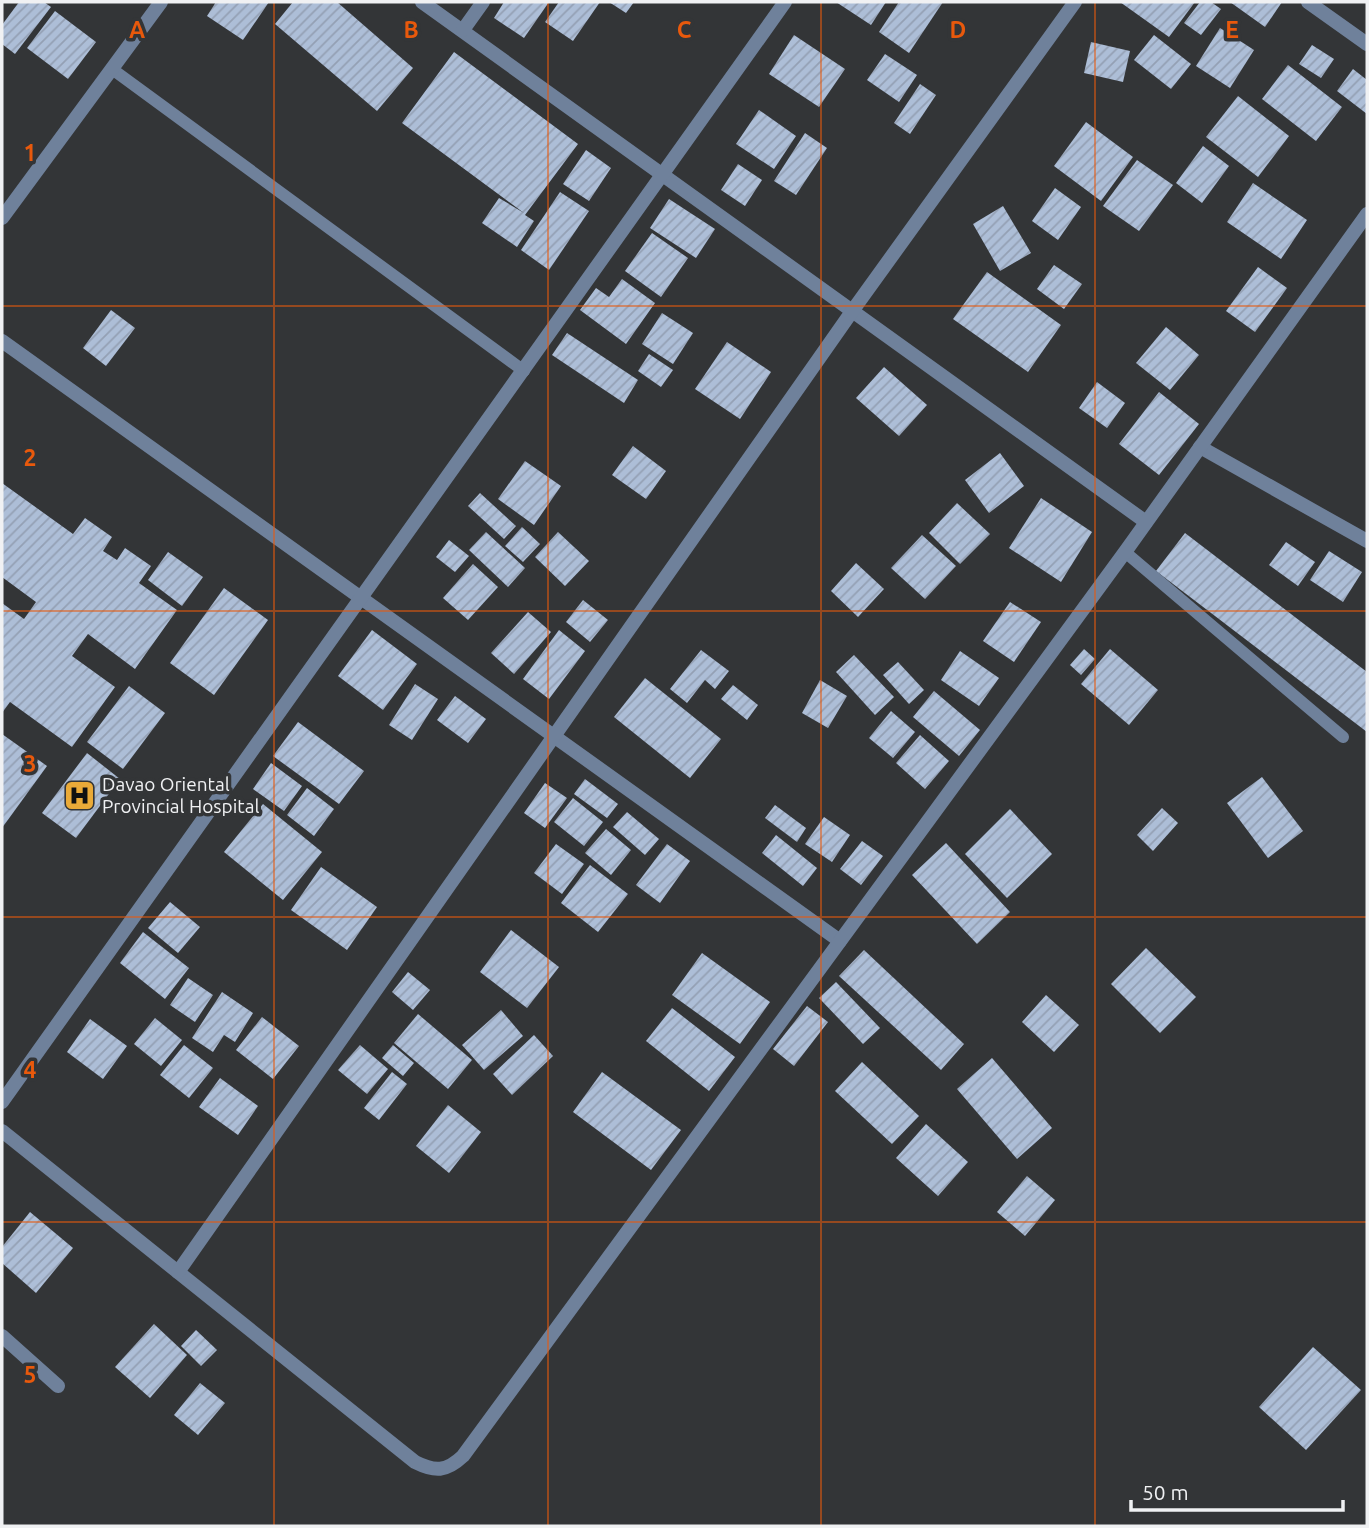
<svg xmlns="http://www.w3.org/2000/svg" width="1369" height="1528" font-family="Ubuntu,sans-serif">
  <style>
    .building { fill: url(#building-hatch) }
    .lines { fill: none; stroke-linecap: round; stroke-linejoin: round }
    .service { stroke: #6f819b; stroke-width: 12 }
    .minor { stroke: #6f819b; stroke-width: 14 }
    .grid { fill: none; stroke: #e8590c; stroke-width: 2; stroke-opacity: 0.55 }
    .labels { text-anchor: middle; stroke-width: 7; stroke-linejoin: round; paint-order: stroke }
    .poi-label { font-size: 19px; fill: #f0f1f3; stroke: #333537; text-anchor: start }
    .grid-label { font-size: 23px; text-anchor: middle; font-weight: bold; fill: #e8590c; stroke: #333537; stroke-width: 7; stroke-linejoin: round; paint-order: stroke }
  </style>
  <defs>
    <pattern id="building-hatch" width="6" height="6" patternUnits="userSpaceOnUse" patternTransform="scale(1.75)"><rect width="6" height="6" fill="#adbed7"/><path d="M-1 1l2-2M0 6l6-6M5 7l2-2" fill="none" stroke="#94a0b4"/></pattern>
  </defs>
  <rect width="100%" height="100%" fill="#333537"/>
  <g class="building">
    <polygon points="19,2 44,2 51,7 15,54 2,44 2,25"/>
    <polygon points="216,2 269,2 243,40 207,16"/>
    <polygon points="293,2 337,2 413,68 377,111 275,24"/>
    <polygon points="504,2 549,2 524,38 494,18"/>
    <polygon points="559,2 600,2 573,41 545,22"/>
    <polygon points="609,2 634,2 626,13"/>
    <polygon points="836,2 886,2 871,25"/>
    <polygon points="899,2 943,2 909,53 879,32"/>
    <polygon points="1120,2 1195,2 1169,37"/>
    <polygon points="1200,2 1211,2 1221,9 1201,35 1184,23"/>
    <polygon points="1230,2 1282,2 1265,27"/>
    <polygon points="55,11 96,42 68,79 27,48"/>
    <polygon points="1220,28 1254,50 1230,88 1196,66"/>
    <polygon points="794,35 845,69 819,107 769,74"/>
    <polygon points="1154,35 1191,64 1171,89 1134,60"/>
    <polygon points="1091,42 1130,51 1123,82 1084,73"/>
    <polygon points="1312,45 1334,59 1321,78 1299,64"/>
    <polygon points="454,52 578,144 525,215 534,221 517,247 482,223 499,198 524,213 402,123"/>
    <polygon points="885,54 917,75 899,102 867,80"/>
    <polygon points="1288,65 1342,107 1316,141 1262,99"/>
    <polygon points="1353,69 1367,80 1367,114 1337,91"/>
    <polygon points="920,84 936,95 910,134 894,123"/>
    <polygon points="1238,96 1289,136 1258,177 1206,137"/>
    <polygon points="759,110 796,136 774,169 736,144"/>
    <polygon points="1086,122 1133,157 1101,201 1054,166"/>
    <polygon points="805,133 827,148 796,195 774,181"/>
    <polygon points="1203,146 1229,166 1202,203 1176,183"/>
    <polygon points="586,150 611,168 589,201 563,184"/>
    <polygon points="1137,160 1173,185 1139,231 1103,206"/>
    <polygon points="738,164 762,180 745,206 721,190"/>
    <polygon points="1253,183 1307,220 1281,259 1227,222"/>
    <polygon points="1055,188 1081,207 1058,240 1032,221"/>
    <polygon points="560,192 589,211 549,270 521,250"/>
    <polygon points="669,199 715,229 696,258 650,228"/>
    <polygon points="1003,206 1031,253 1000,271 973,224"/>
    <polygon points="652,233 688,258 661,297 625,271"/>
    <polygon points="1054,265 1082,284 1064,309 1037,289"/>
    <polygon points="1258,267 1287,288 1255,332 1226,311"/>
    <polygon points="987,272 1061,325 1028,372 953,319"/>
    <polygon points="622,279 655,303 626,344 580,310 596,288 609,297"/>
    <polygon points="111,310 135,328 106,366 83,348"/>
    <polygon points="662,313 693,333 673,364 642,344"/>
    <polygon points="1166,327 1199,355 1170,390 1136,363"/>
    <polygon points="567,333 638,380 624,403 552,355"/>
    <polygon points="727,342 771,372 740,419 695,389"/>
    <polygon points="649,354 673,370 661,387 638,371"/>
    <polygon points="884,367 927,405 899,436 856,398"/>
    <polygon points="1097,382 1125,403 1107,428 1079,408"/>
    <polygon points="1159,392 1199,424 1159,475 1119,444"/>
    <polygon points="633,446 666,471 646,499 612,475"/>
    <polygon points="1000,453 1024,486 989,513 965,480"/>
    <polygon points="525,461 561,486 534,525 498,499"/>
    <polygon points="2,483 73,534 85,518 112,537 103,551 117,560 125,548 151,566 139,583 177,610 135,669 88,634 72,656 115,687 72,747 10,702 2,713 2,603 24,619 36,602 2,577"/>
    <polygon points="480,493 516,526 504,539 468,506"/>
    <polygon points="1041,498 1092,532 1061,582 1009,548"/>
    <polygon points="957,503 990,534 960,564 929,533"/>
    <polygon points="522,527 540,544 523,562 505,546"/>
    <polygon points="486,532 525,568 508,587 469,550"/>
    <polygon points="558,532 589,561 565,586 535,557"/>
    <polygon points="1185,533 1367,672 1367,732 1156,571"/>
    <polygon points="922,535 956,566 925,599 891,568"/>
    <polygon points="449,540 469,556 455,572 436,557"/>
    <polygon points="1286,542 1315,562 1298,586 1269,565"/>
    <polygon points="1329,551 1362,572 1343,602 1310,580"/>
    <polygon points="168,552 203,577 182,606 148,580"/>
    <polygon points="856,563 884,589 858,617 831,591"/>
    <polygon points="473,564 498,587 468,620 443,598"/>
    <polygon points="224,588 268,620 214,695 170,663"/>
    <polygon points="583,600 608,620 590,642 566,622"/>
    <polygon points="1010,602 1041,622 1014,662 983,641"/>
    <polygon points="528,612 551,632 514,674 491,653"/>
    <polygon points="372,630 417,664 383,710 338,676"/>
    <polygon points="559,630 585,651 549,699 523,679"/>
    <polygon points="1084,649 1095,659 1081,675 1070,665"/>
    <polygon points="1110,649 1158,690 1129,725 1081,684"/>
    <polygon points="701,650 729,671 715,689 705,680 687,703 670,689"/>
    <polygon points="960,651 999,678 979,706 941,680"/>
    <polygon points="854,655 894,697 875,715 836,672"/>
    <polygon points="898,662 924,690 909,704 883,675"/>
    <polygon points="645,678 721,739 690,778 614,717"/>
    <polygon points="820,680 847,696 828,728 802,713"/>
    <polygon points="415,684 438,699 412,740 389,725"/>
    <polygon points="733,685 758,705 747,720 721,699"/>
    <polygon points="129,686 165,713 123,769 87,742"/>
    <polygon points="934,691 980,730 959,756 913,717"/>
    <polygon points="455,696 486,719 468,743 437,720"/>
    <polygon points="891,711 915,732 893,758 869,738"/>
    <polygon points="298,722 364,771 339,804 273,756"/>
    <polygon points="2,734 47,766 2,828"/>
    <polygon points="920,735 949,761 925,789 896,763"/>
    <polygon points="87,753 120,779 76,838 42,813"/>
    <polygon points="271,763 302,786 284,811 253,789"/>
    <polygon points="1262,777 1303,831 1268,858 1227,803"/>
    <polygon points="585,779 618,804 607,818 574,794"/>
    <polygon points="545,783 567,798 545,828 524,813"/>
    <polygon points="307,788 334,809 314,836 287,815"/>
    <polygon points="573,798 603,822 584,846 554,822"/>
    <polygon points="263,804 322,852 283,900 224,852"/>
    <polygon points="775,805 806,828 797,842 765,818"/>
    <polygon points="1162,808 1178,823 1153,851 1137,835"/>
    <polygon points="1010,809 1052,854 1007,898 965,854"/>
    <polygon points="627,812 659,839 645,855 613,827"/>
    <polygon points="824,817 850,835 832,862 805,844"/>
    <polygon points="606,829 631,850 611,875 585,853"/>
    <polygon points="776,835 817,868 803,886 762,853"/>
    <polygon points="862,841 883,856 861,885 840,869"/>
    <polygon points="946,843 1010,912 977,944 912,875"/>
    <polygon points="556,844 584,864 562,894 534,873"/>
    <polygon points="667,844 690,861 660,903 636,885"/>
    <polygon points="590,865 628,894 598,932 561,903"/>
    <polygon points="321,867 377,907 347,950 291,910"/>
    <polygon points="170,902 200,927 178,953 148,928"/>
    <polygon points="511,930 559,967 527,1008 480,972"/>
    <polygon points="143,932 189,968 165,999 120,963"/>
    <polygon points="1146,948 1196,997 1160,1033 1111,984"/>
    <polygon points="864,950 964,1044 941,1070 839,976"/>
    <polygon points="702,953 770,1002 740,1044 672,995"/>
    <polygon points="408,972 430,990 413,1010 392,992"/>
    <polygon points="188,978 213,995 195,1022 170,1005"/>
    <polygon points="836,982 880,1028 863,1044 819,998"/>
    <polygon points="222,992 253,1013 235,1042 224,1035 213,1052 192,1038"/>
    <polygon points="1046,995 1079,1025 1054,1052 1022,1022"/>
    <polygon points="807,1006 828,1022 794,1066 773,1049"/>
    <polygon points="672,1008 735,1057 709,1091 646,1041"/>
    <polygon points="501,1010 523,1036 484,1070 462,1045"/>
    <polygon points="418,1014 472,1060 448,1089 394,1043"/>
    <polygon points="262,1017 299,1046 273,1079 236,1050"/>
    <polygon points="155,1018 182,1040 161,1066 134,1044"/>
    <polygon points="90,1019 127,1046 103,1079 67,1052"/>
    <polygon points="534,1035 553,1056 512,1095 493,1074"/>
    <polygon points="184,1045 213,1068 189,1098 160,1075"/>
    <polygon points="360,1045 388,1069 367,1094 338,1070"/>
    <polygon points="393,1045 414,1063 403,1076 382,1058"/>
    <polygon points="992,1058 1052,1128 1017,1159 957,1089"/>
    <polygon points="862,1062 919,1116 892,1144 835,1091"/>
    <polygon points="392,1072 407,1084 379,1120 364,1108"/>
    <polygon points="602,1072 681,1130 651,1170 573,1112"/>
    <polygon points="220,1078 258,1106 238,1135 199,1107"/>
    <polygon points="448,1105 481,1132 449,1173 416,1146"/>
    <polygon points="926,1124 968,1162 938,1196 896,1158"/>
    <polygon points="1027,1176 1055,1200 1025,1236 997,1212"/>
    <polygon points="30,1212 73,1248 36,1293 2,1263 2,1247"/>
    <polygon points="154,1324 187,1355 150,1398 115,1367"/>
    <polygon points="196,1330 217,1350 201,1366 181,1346"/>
    <polygon points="1313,1347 1361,1390 1306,1450 1259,1407"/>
    <polygon points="200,1383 225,1403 198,1435 174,1415"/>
  </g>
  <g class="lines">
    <g class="service">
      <polyline points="112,69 524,371"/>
      <polyline points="1125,552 1343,737"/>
    </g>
    <g class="minor">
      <polyline points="422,2 1146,522"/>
      <polyline points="1308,2 1367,44"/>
      <polyline points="463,30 483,2"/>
      <polyline points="2,218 161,2"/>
      <polyline points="2,341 840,941"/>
      <polyline points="1200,447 1367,541"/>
      <polyline points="2,1102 785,2"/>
      <path d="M2,1131L415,1462C435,1472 446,1472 463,1456L1125,552L1367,214"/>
      <polyline points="178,1272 853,310 1075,2"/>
      <polyline points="2,1336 58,1386"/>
    </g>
  </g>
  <path class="grid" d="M274,2V1526M548,2V1526M821,2V1526M1095,2V1526M2,306H1367M2,611H1367M2,917H1367M2,1222H1367"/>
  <defs>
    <symbol id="hospital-square" viewBox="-11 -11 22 22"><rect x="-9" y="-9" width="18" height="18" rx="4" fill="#eaaa38" stroke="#333537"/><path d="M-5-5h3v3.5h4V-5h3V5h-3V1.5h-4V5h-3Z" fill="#111"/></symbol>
  </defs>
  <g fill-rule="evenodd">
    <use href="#hospital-square" x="62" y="778" width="35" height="35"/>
  </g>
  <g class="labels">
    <g class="poi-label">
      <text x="102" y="791">Davao Oriental<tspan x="102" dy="22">Provincial Hospital</tspan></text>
    </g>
  </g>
  <g class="grid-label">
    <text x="137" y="38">A</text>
    <text x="411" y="38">B</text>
    <text x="684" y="38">C</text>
    <text x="958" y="38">D</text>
    <text x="1232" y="38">E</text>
    <text x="30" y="161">1</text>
    <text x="30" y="466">2</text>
    <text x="30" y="772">3</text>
    <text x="30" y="1078">4</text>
    <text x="30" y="1383">5</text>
  </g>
  <rect width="1369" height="1528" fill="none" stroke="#f0f1f3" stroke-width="7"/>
  <path d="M1131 1500v10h212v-10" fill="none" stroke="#f0f1f3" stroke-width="3.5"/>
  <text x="1142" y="1500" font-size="21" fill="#f0f1f3" stroke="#333537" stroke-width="5" paint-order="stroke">50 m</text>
</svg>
